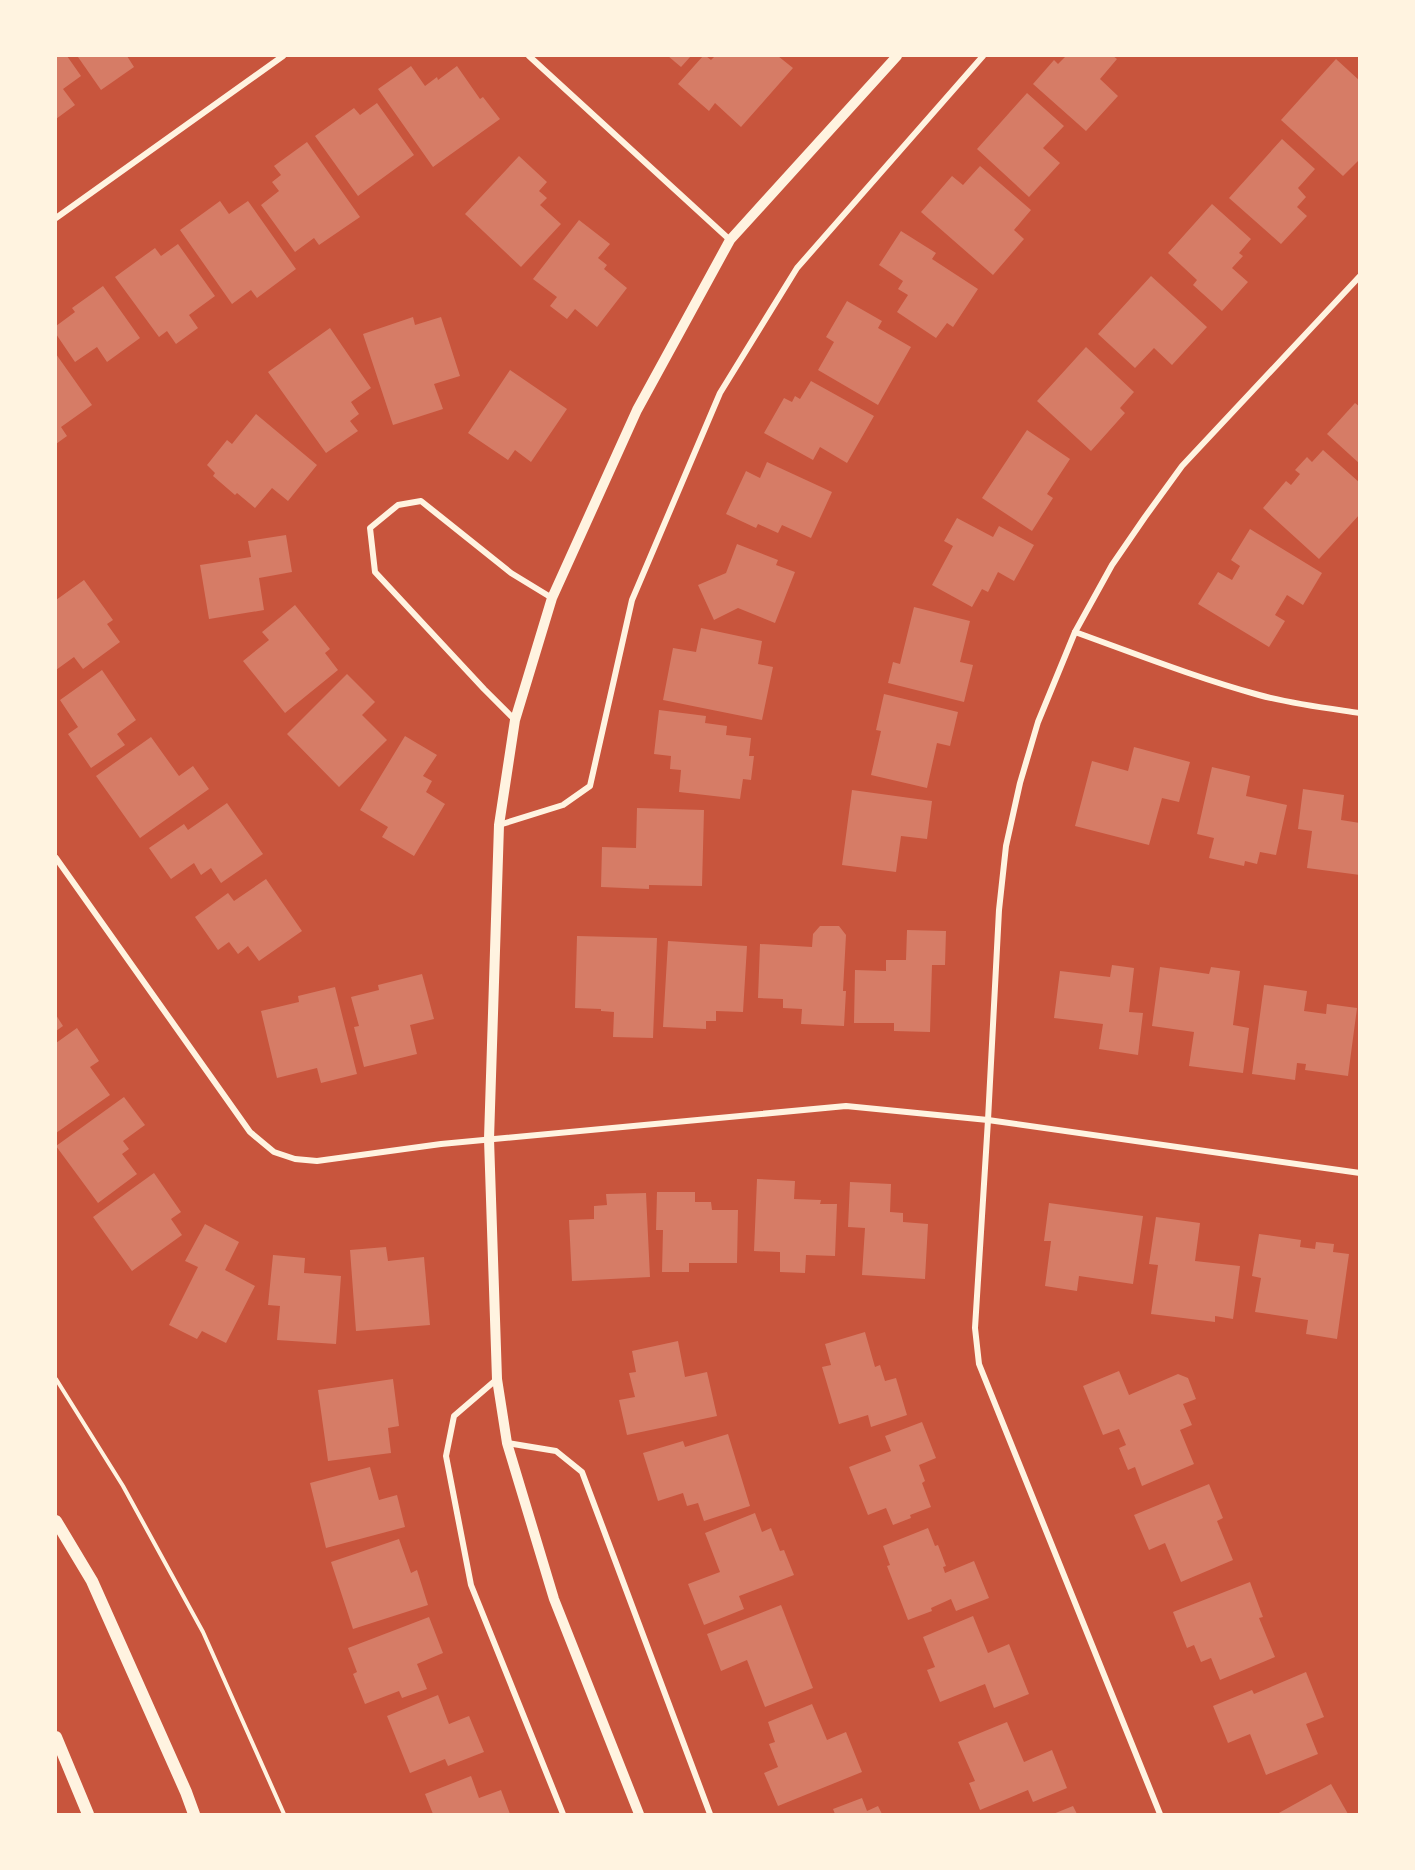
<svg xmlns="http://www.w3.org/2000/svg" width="1415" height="1870" font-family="Arial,sans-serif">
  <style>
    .building { fill: #d67c66 }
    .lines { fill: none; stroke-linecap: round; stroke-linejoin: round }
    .path { stroke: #fff3e0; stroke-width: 4 }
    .minor { stroke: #fff3e0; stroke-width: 6 }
    .tertiary { stroke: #fff3e0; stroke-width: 10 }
    .secondary { stroke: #fff3e0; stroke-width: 12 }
  </style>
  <rect width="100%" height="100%" fill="#c8553d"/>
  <g class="building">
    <polygon points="56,56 67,56 81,76 63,89 75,105 56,119"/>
    <polygon points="81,56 127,56 134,67 101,90 78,57"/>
    <polygon points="668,56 691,56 681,67"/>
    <polygon points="703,56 706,56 711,60 715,56 778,56 793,68 741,127 715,103 709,111 678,84"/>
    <polygon points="1066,56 1113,56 1117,59 1100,79 1118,96 1086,131 1033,84 1054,60 1058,64"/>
    <polygon points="1336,59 1360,81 1360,159 1343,176 1281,120"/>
    <polygon points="411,66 425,86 437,77 438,80 457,66 480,99 483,97 500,119 433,167 378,89"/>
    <polygon points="1027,93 1064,126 1043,148 1060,163 1029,197 977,149"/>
    <polygon points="377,103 414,155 358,196 315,136 354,108 360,115"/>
    <polygon points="1282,139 1315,169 1298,188 1306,197 1297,207 1307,216 1281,244 1229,198"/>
    <polygon points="307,142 360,217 319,245 314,238 295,252 261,205 279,191 272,182 281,175 274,166"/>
    <polygon points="519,156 547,182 539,191 547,198 540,205 561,224 521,267 465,214"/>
    <polygon points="980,166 1031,210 1014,230 1024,239 993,275 921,212 952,176 963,185"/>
    <polygon points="220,201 229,214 248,201 296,269 257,298 251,290 232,304 180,230"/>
    <polygon points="1212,204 1251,239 1239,253 1243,256 1232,268 1248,282 1222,311 1193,285 1197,280 1168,253"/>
    <polygon points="579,220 610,244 598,258 607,265 604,269 627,288 597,327 575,309 567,319 550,306 557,297 533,279"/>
    <polygon points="901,231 936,253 932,259 978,289 953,327 947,323 936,338 897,312 908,295 898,289 903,281 879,265"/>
    <polygon points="178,244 215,296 189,315 198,328 176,344 167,331 159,337 115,277 155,248 161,256"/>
    <polygon points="1151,276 1207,327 1172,365 1154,348 1135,368 1098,334"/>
    <polygon points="103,286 140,338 107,362 97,347 75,362 56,334 56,326 75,312 72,308"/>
    <polygon points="847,301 882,321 878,328 911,347 878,405 818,370 834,342 826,337"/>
    <polygon points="413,317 415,325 441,317 460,376 434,384 443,409 393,425 363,334"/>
    <polygon points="330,328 371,388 351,402 359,414 350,421 358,431 326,453 268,372"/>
    <polygon points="1086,347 1134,392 1120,408 1125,413 1091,451 1037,401"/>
    <polygon points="56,354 92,405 61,427 67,436 56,444"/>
    <polygon points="510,370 567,409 531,462 515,450 508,460 468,433"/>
    <polygon points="811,381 874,416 847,463 820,447 813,460 764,433 784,398 792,402 795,396 800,399"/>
    <polygon points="1355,403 1360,407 1360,464 1327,434"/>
    <polygon points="256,414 317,465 288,501 272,488 255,508 237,493 235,495 213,476 215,473 207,465 227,440 232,444"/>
    <polygon points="1027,430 1070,459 1047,494 1053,498 1032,531 982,498"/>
    <polygon points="1323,450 1360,483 1360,514 1319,559 1263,508 1286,481 1291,485 1300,474 1295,470 1307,457 1312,462"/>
    <polygon points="767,462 832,492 811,538 782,525 778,533 758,524 756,528 726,514 746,471 760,478"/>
    <polygon points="957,518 993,537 999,526 1034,545 1014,581 998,572 988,592 982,589 972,607 932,585 953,546 944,541"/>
    <polygon points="1250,529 1322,573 1303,605 1287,595 1275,615 1285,621 1269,647 1198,604 1218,572 1232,580 1240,566 1231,560"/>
    <polygon points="286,535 292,572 259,578 264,610 209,619 200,565 251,557 248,541"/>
    <polygon points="737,544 778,560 776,565 795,572 775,623 738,608 714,620 698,585 726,573"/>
    <polygon points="84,580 113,620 107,624 120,642 83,669 74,657 56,670 56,600"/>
    <polygon points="295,605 330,649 325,653 338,670 285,713 243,661 269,640 262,632"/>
    <polygon points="914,607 970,621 960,662 973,665 964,702 888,683 893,662 900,664"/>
    <polygon points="701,628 762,641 758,664 773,667 762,720 663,700 673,648 696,652"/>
    <polygon points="102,670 136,720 117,734 125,745 91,768 68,734 78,727 60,700"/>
    <polygon points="347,674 375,702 362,715 387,740 339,787 287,734"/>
    <polygon points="884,694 958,712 950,746 937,743 927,788 871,775 881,731 876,730"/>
    <polygon points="659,710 706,716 705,723 727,726 726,735 751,738 749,756 754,756 751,780 743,779 740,799 679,792 681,770 670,769 671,756 654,754"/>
    <polygon points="405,736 437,755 423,776 432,781 426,792 445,804 414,856 382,837 388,827 360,810"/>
    <polygon points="151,737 179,776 193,766 209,789 140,838 96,776"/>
    <polygon points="1134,747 1190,762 1179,802 1162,798 1149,845 1075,826 1092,761 1128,771"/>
    <polygon points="1212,767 1250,776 1246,796 1287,805 1276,855 1260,852 1257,864 1245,861 1244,866 1209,858 1214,838 1197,834"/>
    <polygon points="1303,789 1344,795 1341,820 1360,823 1360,875 1307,868 1312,831 1298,829"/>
    <polygon points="852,790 932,801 927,839 901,836 896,872 842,865"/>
    <polygon points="227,803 263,854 221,883 211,868 201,875 194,863 171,879 149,848 184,824 188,830"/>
    <polygon points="637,808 704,810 702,886 649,885 649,889 601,887 602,847 636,848"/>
    <polygon points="266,879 302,931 259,961 248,946 238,954 229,942 218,950 195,917 228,893 234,901"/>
    <polygon points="820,926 839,926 846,935 843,991 846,991 844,1026 801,1024 802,1009 783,1008 783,999 758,998 760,944 812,947 813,934"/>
    <polygon points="907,930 946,931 945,965 932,965 930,1032 894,1031 894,1023 854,1023 855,970 886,971 886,960 906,960"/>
    <polygon points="577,936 657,938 653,1038 613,1037 614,1012 601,1011 601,1009 575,1008"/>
    <polygon points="668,941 747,946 743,1012 716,1011 716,1021 706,1021 706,1029 663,1027"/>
    <polygon points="1112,965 1134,968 1129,1012 1143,1013 1138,1055 1099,1049 1103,1024 1054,1018 1060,971 1110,977"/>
    <polygon points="1160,967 1209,974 1211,967 1240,971 1233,1025 1249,1028 1243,1073 1189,1066 1194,1032 1152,1026"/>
    <polygon points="422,974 434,1019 410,1025 417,1054 364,1067 354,1027 359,1026 351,997 379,990 378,985"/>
    <polygon points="1264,985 1307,991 1304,1011 1326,1014 1327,1004 1357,1008 1348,1076 1305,1070 1306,1064 1297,1063 1295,1080 1252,1074"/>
    <polygon points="335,987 357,1074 321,1083 317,1068 277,1078 261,1011 299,1002 298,996"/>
    <polygon points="56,1015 63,1026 56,1031"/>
    <polygon points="77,1028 99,1061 90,1067 110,1095 56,1133 56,1043"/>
    <polygon points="124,1097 145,1125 123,1141 129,1149 122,1154 137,1174 98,1203 56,1146"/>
    <polygon points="154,1173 181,1212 171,1219 182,1235 132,1271 93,1217"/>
    <polygon points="757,1179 795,1181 794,1199 821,1200 820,1204 837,1204 835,1256 806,1255 805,1273 780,1272 780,1252 754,1251"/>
    <polygon points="850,1182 891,1184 890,1212 903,1213 903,1222 928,1224 925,1279 862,1275 865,1228 848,1227"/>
    <polygon points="657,1192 695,1192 695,1202 711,1202 712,1210 738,1210 737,1263 689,1263 689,1272 662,1272 663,1230 656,1230"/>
    <polygon points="646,1193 650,1277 572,1281 569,1220 594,1219 594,1206 607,1205 606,1194"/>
    <polygon points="1049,1203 1143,1216 1133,1284 1079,1276 1077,1291 1045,1286 1051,1241 1044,1241"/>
    <polygon points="1156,1217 1200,1223 1195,1261 1240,1266 1233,1319 1215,1316 1215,1322 1151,1314 1158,1265 1149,1264"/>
    <polygon points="205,1224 239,1242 225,1270 255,1286 226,1343 202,1331 197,1339 169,1325 198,1267 185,1261"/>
    <polygon points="1259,1234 1301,1240 1300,1247 1315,1249 1316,1242 1334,1244 1333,1252 1349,1254 1337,1339 1306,1334 1308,1320 1255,1312 1261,1278 1252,1276"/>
    <polygon points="386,1247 388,1261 424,1257 430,1325 356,1331 350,1250"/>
    <polygon points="273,1255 305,1258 304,1273 341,1276 336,1344 277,1340 280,1306 268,1305"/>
    <polygon points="865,1332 875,1367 880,1365 885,1381 896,1378 907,1415 871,1427 868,1415 839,1424 822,1367 831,1365 825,1344"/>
    <polygon points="678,1341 685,1377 707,1372 717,1416 627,1435 619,1400 635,1397 629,1373 636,1372 632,1351"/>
    <polygon points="1119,1371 1129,1395 1178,1374 1188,1378 1196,1399 1183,1404 1192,1425 1180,1430 1194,1464 1142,1486 1135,1467 1128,1470 1119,1448 1126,1445 1119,1429 1103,1435 1083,1386"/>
    <polygon points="393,1379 399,1426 388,1428 391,1453 328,1461 318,1390"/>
    <polygon points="922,1422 936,1458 919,1465 925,1481 922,1483 931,1507 910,1515 911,1518 893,1525 886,1508 868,1515 849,1467 891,1451 885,1436"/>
    <polygon points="728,1434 750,1506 704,1521 698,1503 687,1506 683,1493 658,1501 643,1453 683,1441 685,1447"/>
    <polygon points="370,1467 379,1500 397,1495 405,1527 326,1548 310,1483"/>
    <polygon points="1209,1484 1223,1518 1217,1521 1233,1560 1181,1582 1165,1543 1149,1550 1134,1515"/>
    <polygon points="755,1513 762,1532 771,1528 780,1551 784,1550 794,1575 739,1596 744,1609 704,1625 688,1584 720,1572 705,1533"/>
    <polygon points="928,1528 935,1546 938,1545 946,1566 943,1567 945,1573 974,1561 989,1598 956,1611 951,1599 931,1608 932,1611 908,1620 887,1566 890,1565 883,1546"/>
    <polygon points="399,1539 411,1573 417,1570 428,1605 353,1629 331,1562"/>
    <polygon points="1250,1582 1263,1617 1259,1618 1275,1657 1220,1680 1211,1658 1201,1662 1194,1645 1187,1648 1173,1612"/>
    <polygon points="781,1605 813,1688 765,1707 747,1660 721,1671 707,1634"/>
    <polygon points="973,1616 988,1653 1009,1644 1029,1694 994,1708 985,1684 940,1702 927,1670 935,1667 923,1637"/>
    <polygon points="429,1617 443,1653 417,1664 427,1689 402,1698 399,1691 365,1704 353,1674 357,1672 348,1648"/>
    <polygon points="1306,1672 1324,1717 1306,1724 1318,1754 1266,1775 1250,1734 1228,1743 1213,1706 1252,1690 1254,1694"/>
    <polygon points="438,1695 449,1724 469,1716 484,1752 448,1766 445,1759 410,1773 387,1716"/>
    <polygon points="812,1704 827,1740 846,1732 862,1772 778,1806 764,1773 778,1767 769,1744 775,1742 768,1722"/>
    <polygon points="1007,1722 1024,1762 1052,1750 1067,1788 1033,1802 1028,1790 980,1810 969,1783 975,1781 958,1742"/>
    <polygon points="471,1776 479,1798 501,1790 510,1814 433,1814 425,1794"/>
    <polygon points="1331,1784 1348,1814 1277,1814"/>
    <polygon points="862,1798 867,1811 878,1806 882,1814 835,1814 833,1809"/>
    <polygon points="1073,1806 1077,1814 1053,1814"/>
  </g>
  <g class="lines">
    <polyline class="path" points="56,1379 123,1486 203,1632 284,1814"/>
    <g class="minor">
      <polyline points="529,56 730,240"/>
      <polyline points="56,218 283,56"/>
      <path d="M1075,632C1136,654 1197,678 1259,695C1292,704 1326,708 1360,713"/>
      <polyline points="515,720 484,689 375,572 370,528 398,505 421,501 511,573 552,598"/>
      <polyline points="499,825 563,805 590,786 632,600 720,393 797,268 983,56"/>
      <polyline points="56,858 250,1132 274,1152 295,1159 317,1161 441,1144 846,1106 988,1120 1360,1173"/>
      <polyline points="497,1379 454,1416 446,1456 471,1585 563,1814"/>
      <polyline points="507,1443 556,1451 582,1472 710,1814"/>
      <polyline points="1160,1814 979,1364 975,1328 988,1120 999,910 1006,846 1020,783 1038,722 1075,632 1112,565 1145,517 1182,466 1360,276"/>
    </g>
    <polyline class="tertiary" points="639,1814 554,1599 507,1443 497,1379 489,1139 499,825 515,720 552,598 637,410 730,240 897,56"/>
    <g class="secondary">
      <polyline points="56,1521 92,1581 186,1792 194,1814"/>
      <polyline points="56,1737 88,1814"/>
    </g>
  </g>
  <rect width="1415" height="1870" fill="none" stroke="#fff3e0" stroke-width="114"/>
</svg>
